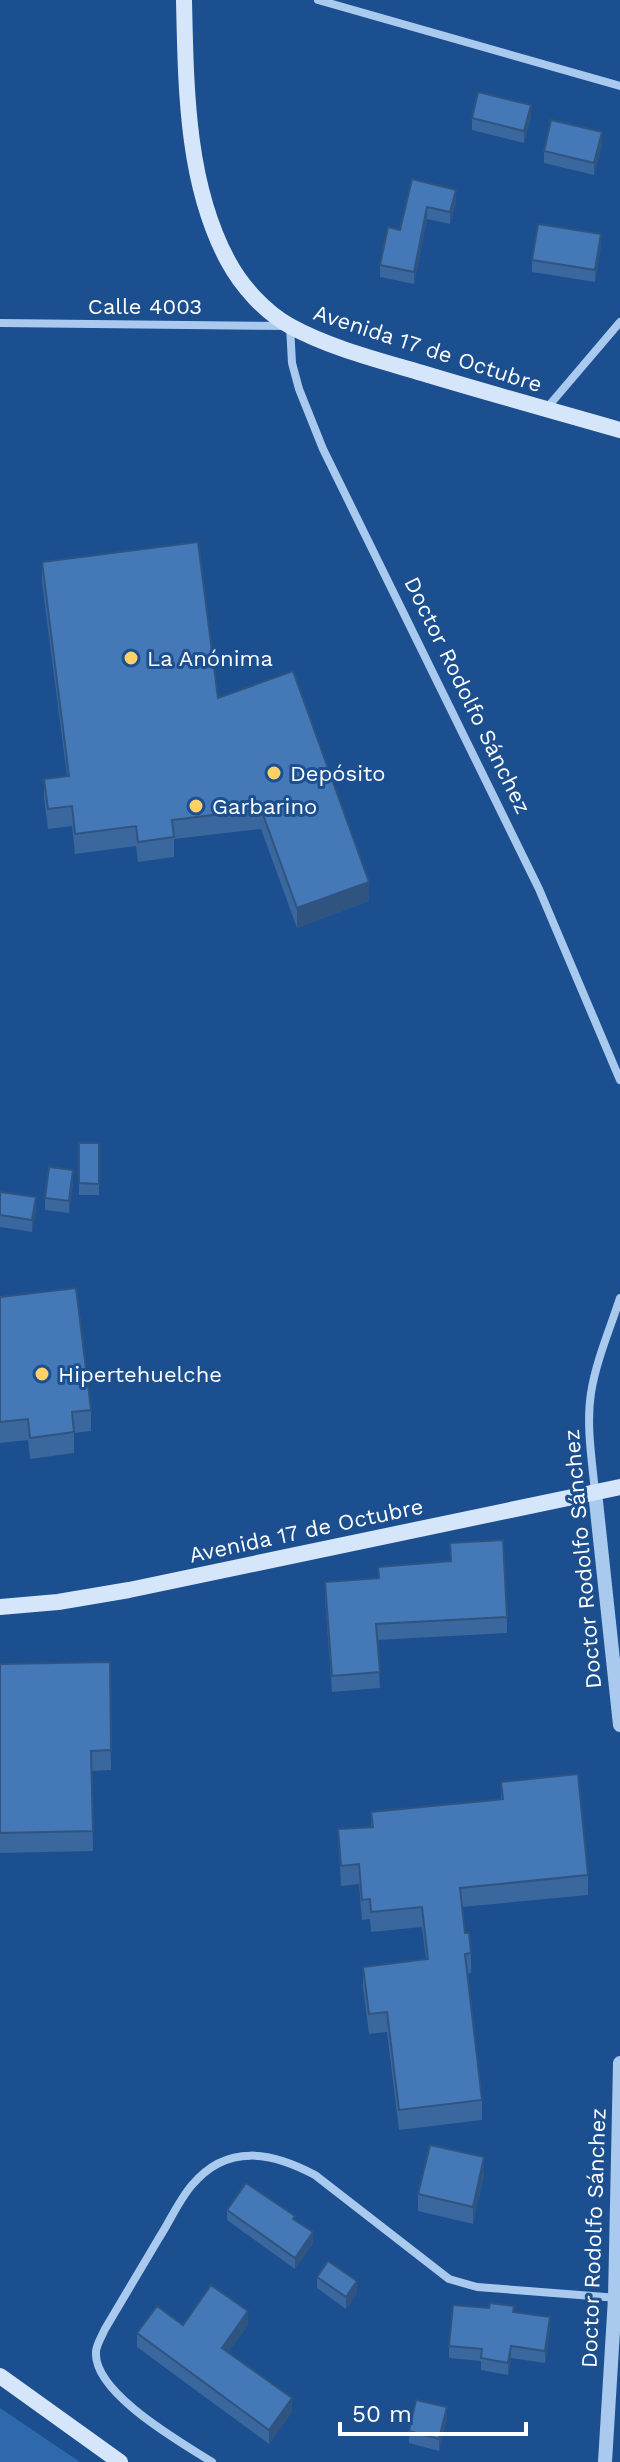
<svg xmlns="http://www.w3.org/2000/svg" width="620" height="2462" font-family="'Work Sans',sans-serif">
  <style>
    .green { fill: #2e69ad }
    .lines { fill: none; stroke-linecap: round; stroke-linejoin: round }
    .minor { stroke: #a9c9ee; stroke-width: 8 }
    .tertiary { stroke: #a9c9ee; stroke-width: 14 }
    .secondary { stroke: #d6e6fa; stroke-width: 16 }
    .wall { fill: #3a679d }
    .shaded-wall { fill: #305480 }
    .building { fill: #4478b7; stroke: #305480; stroke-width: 2 }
    .poi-dot { fill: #ffd166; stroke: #1b4f8f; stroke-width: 3 }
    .labels { text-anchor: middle; stroke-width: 6; stroke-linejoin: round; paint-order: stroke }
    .street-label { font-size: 22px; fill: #fff; stroke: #1b4f8f }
    .poi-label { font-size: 22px; fill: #fff; stroke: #1b4f8f; text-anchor: start }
  </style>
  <rect width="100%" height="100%" fill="#1b4f8f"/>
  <polygon class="green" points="0,2408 80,2462 0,2462"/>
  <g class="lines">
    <g class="minor">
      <polyline points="318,0 620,86"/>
      <polyline points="0,323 290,326 292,363 299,389 323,449 539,889 620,1080"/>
      <polyline points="546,409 620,322"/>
      <path d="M595,1492C592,1460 586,1425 591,1393C596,1361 610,1329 620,1298"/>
      <path d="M212,2462C182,2443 93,2393 96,2352C96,2345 102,2336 105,2329C123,2299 141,2268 159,2238C170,2221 179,2200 192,2185C227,2143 272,2152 315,2175L449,2279L477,2287L618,2298"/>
    </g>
    <g class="tertiary">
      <polyline points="595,1492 620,1725"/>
      <polyline points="605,2462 615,2298 620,2063"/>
    </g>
    <g class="secondary">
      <path d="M184,0C186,87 186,183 228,261C242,287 265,312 290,326C330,348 378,360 422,373C488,393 554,411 620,430"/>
      <polyline points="0,1607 58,1602 129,1590 620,1487"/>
      <polyline points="0,2376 120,2462"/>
    </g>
  </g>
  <g class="wall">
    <polygon points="531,116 524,143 472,130 472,118"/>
    <polygon points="602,144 594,175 544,163 544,151"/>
    <polygon points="412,179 456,202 450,224 427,219 414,284 380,277 380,265 400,230"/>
    <polygon points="601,245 595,282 532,272 532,260"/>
    <polygon points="42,562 218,698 369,901 297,928 261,829 174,839 174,857 138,862 136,846 75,854 72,826 48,829 44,798 44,779 67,776 42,582"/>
    <rect x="79" y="1143" width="20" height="52"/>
    <polygon points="73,1182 69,1213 45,1210 45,1198"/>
    <polygon points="0,1192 36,1209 32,1232 0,1227"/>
    <polygon points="0,1297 91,1410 91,1431 74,1433 74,1453 30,1459 28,1440 0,1443"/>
    <polygon points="450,1543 507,1617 507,1633 377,1640 380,1688 332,1692 325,1598 325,1582 378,1578 378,1567 450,1561"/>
    <polygon points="110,1662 111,1770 92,1771 93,1851 0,1853 0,1664"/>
    <polygon points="501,1782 588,1875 588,1895 462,1907 465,1933 471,1953 471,1973 467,1974 482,2100 482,2120 399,2130 387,2032 369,2034 363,1987 363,1967 426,1959 422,1927 371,1932 370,1919 362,1920 359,1884 341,1886 338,1829 371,1827 371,1812 501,1799"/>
    <polygon points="484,2174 473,2224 418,2211 418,2194"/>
    <polygon points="227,2210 295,2220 313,2243 295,2269 227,2220"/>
    <polygon points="317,2277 357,2293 346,2309 317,2288"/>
    <polygon points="514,2312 550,2329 545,2363 511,2358 508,2375 481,2370 481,2361 449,2358 449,2346"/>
    <polygon points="183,2325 248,2325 228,2352 292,2412 269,2444 137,2347 137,2333"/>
    <polygon points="447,2419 439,2451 409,2443 409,2431"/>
  </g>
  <g class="shaded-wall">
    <polygon points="531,105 531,116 524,143 524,131"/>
    <polygon points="602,132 602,144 594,175 594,163"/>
    <polygon points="456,190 456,202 450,224 450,212"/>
    <polygon points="427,207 427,219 414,284 414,272"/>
    <polygon points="601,234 601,245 595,282 595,270"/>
    <polygon points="369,882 369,901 297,928 297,908"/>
    <polygon points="73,1170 73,1182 69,1213 69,1201"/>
    <polygon points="36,1197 36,1209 32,1232 32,1220"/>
    <polygon points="484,2157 484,2174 473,2224 473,2207"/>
    <polygon points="313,2232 313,2243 295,2269 295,2258"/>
    <polygon points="357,2281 357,2293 346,2309 346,2297"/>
    <polygon points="248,2311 248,2325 222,2362 222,2348"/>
    <polygon points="550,2317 550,2329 545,2363 545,2351"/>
    <polygon points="511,2346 511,2358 508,2375 508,2363"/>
    <polygon points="292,2398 292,2412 269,2444 269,2430"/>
    <polygon points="447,2407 447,2419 439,2451 439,2439"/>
  </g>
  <g class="building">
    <polygon points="478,92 531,105 524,131 472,118"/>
    <polygon points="551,120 602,132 594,163 544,151"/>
    <polygon points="412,179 456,190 450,212 427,207 414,272 380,265 388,227 400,230"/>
    <polygon points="538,224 601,234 595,270 532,260"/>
    <polygon points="198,542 218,698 293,671 369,882 297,908 261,809 172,820 174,837 138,842 136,826 75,834 72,806 48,809 44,779 69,776 42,562"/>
    <polygon points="79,1143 99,1143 99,1184 79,1183"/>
    <polygon points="49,1167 73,1170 69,1201 45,1198"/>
    <polygon points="0,1192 36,1197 32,1220 0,1215"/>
    <polygon points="76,1288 91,1410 72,1412 74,1432 30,1438 28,1419 0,1422 0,1297"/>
    <polygon points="503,1540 507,1617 376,1624 380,1672 332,1676 325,1582 379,1578 378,1567 451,1561 450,1543"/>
    <polygon points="110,1662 111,1750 91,1751 93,1831 0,1833 0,1664"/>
    <polygon points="578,1774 588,1875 460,1888 465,1933 469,1933 471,1953 465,1954 482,2100 399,2110 387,2012 369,2014 363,1967 428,1959 422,1907 371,1912 370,1899 362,1900 359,1864 341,1866 338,1829 373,1827 371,1812 503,1799 501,1782"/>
    <polygon points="430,2145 484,2157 473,2207 418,2194"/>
    <polygon points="246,2183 295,2216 293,2219 313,2232 295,2258 227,2210"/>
    <polygon points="328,2261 357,2281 346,2297 317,2277"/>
    <polygon points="211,2285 248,2311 222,2348 292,2398 269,2430 137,2333 157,2306 183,2325"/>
    <polygon points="490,2303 514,2306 513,2312 550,2317 545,2351 511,2346 508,2363 481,2358 482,2349 449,2346 453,2305 489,2308"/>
    <polygon points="416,2400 447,2407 439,2439 409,2431"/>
  </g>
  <g class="poi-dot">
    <circle cx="131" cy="658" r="8"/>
    <circle cx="274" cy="773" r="8"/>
    <circle cx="196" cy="806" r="8"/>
    <circle cx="42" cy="1374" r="8"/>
  </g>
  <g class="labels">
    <g class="street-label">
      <text x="145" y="314">Calle 4003</text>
      <text transform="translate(428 348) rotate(18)" y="8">Avenida 17 de Octubre</text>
      <text transform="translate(468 695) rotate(64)" y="8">Doctor Rodolfo Sánchez</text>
      <text transform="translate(306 1530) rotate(-12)" y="8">Avenida 17 de Octubre</text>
      <text transform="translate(582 1559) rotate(-95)" y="8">Doctor Rodolfo Sánchez</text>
      <text transform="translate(593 2238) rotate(-88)" y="8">Doctor Rodolfo Sánchez</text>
    </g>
    <g class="poi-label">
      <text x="147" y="666">La Anónima</text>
      <text x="290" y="781">Depósito</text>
      <text x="212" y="814">Garbarino</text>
      <text x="58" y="1382">Hipertehuelche</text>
    </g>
  </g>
  <path d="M340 2422v12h186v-12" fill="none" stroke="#ffffff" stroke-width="4"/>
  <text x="352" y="2422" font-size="24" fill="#ffffff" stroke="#1b4f8f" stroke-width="6" paint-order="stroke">50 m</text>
</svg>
